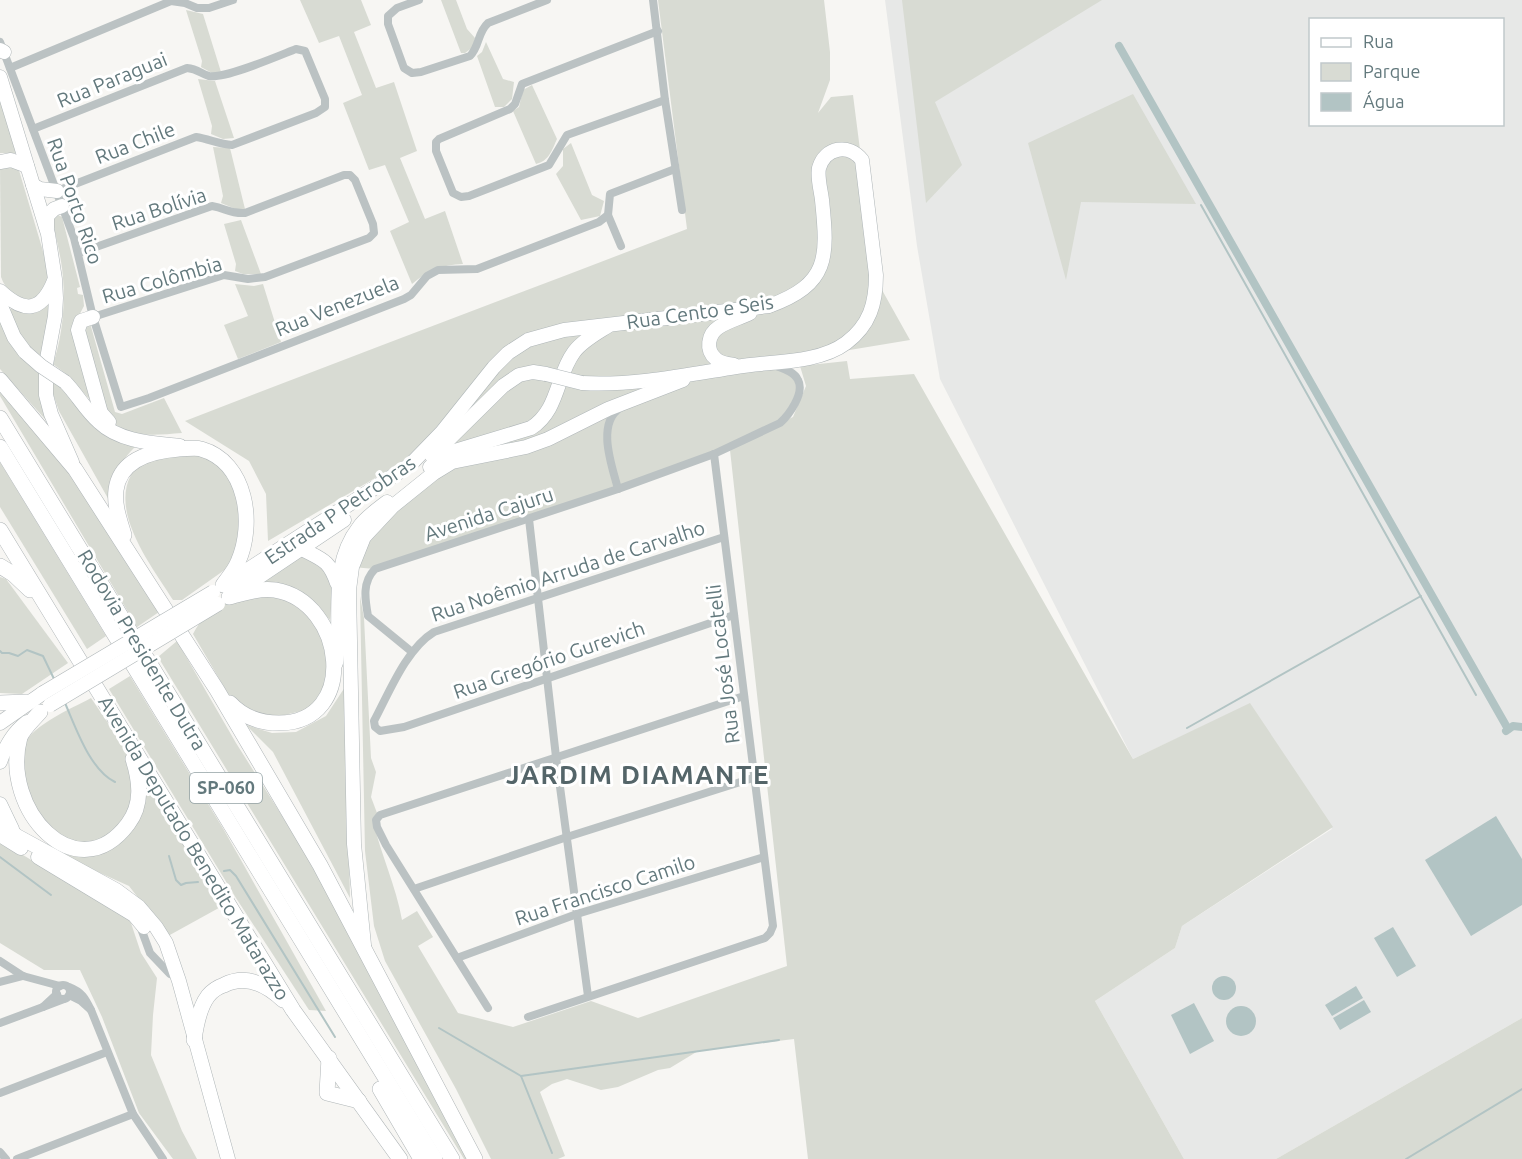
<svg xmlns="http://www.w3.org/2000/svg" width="1522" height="1159" font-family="Ubuntu,sans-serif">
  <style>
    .built { fill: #e7e8e7; fill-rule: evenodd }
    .green { fill: #d8dbd3 }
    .water { fill: #b2c4c4 }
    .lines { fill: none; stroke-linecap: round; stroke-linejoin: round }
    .stream { stroke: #b2c4c4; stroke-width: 2 }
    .canal { stroke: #b2c4c4; stroke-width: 8 }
    .primary-casing { stroke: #afb6b8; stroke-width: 15 }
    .highway-casing { stroke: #afb5b7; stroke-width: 16 }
    .street { stroke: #bbc2c3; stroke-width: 8 }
    .primary { stroke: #fff; stroke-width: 14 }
    .highway { stroke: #fff; stroke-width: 15 }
    .primary-bridge-casing { stroke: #afb6b8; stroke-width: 15; stroke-linecap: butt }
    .primary-bridge { stroke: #fff; stroke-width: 14 }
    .labels { text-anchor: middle; stroke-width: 6; stroke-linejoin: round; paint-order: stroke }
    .shield { fill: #fff; stroke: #92a1a4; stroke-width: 1.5 }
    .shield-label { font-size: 18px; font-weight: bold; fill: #63797d }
    .street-label { font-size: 20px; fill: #63797d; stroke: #fff }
    .district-label { font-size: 26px; font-weight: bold; letter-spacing: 1.5px; fill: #546569; stroke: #fff }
  </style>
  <rect width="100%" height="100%" fill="#f7f6f3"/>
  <path class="built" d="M885,0H1522V1018L1276,1159H1184L1095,1001L1175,948L1182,926L1332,829L1250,704L1133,759L940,379L917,246ZM1310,20H1502V124H1310Z"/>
  <g class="green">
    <path d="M300,0H361L371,25L354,32L376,88L394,82L417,151L400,158L425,219L445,211L463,264C442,265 428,270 412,284L390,231L409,222L385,165L369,170L343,103L362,95L339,36L319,43Z"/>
    <polygon points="441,0 456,0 467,29 475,38 473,47 465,53 461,53"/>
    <path d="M658,0H824L830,52V80L818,113L831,97L853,95L876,275L882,290L910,340L771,363L793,374L800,390L778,424L793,417L806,386L800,366L847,361L850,379L914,374L1133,759L1250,703L1333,827L1182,926L1175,948L1095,1001L1184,1159H808L794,1039L698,1051L670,1068L658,1070L618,1087L601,1090L567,1079L552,1084L540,1092L565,1156L558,1159H491L456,1089L385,961L374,926L365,851L360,596L364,618L371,758L376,772L371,797L377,813L373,821C381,855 396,886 402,920L417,911L433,937L418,946L458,1013L513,1027L591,1001L638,1018L787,966L730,450L375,569L352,567L362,541L431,475L487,368L411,457L268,541L266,494L249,461L185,421C352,356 520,293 687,229Z"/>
    <polygon points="902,0 1102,0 935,102 962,165 926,203"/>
    <polygon points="186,10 203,14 221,72 212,73 201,67 202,61"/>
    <polygon points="486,42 503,79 514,82 512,99 504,107 495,107 477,56 482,52"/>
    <polygon points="198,79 215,81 234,138 223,139 211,134 212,126"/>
    <path d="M532,85L557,139C552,150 549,161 536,164L513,111L519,107L523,90Z"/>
    <polygon points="0,93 17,153 0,153"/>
    <polygon points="1133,94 1196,204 1081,202 1066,280 1028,143"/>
    <polygon points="571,143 592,195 604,201 600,216 581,220 556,174 563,166 563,149"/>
    <polygon points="213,147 230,148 245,209 238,210 221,203 223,196"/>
    <path d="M0,167H18L48,268L50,283L44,294L27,301C14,296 6,291 1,277Z"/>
    <path d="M56,214L62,217L80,287L77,288L78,294L83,295L84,306L76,321L96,406L65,373L53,364C63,335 66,299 62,268C60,253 56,238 53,222L54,216Z"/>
    <polygon points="241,220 261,274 243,274 235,271 236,264 224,224"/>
    <polygon points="235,284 254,286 263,284 281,342 238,359 224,325 248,316"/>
    <path d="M51,298L45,358C24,347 18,331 8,310Z"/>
    <polygon points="0,320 41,372 53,428 0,369"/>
    <path d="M90,323L115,412L122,414L164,398L182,433C154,435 126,440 106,415L82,329Z"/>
    <path d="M53,380L94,423L137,445C117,464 116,476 110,502L59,411L50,385Z"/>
    <polygon points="0,390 60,458 159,612 137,627 0,396"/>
    <path d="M191,452L214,460L227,474L241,506V532L233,557L226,569L182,600H173C153,568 110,514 131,475C134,470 138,465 142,460Z"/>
    <polygon points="0,462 106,636 87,649 0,507"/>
    <path d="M300,556H308L331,575L332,596L330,620C307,594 296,588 262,582Z"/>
    <polygon points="0,577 6,579 68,663 22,694 0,693"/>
    <path d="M275,593L314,615L332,673L310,709L276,717L260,715L231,699L193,634C212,597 239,598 275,593Z"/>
    <polygon points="177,641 236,743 349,922 467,1159 464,1159 158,657"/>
    <polygon points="130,676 224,830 326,1011 309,1010 236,898 109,689"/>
    <polygon points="345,687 350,898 273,752 246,725 272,733 296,732 326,716"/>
    <path d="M91,698L155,792L226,904L168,936L129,886L67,858L50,834L25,809C24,797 19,762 21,752C26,727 71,709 91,698Z"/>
    <polygon points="0,841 130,920 141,953 157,978 153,1015 151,1055 182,1131 197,1159 173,1159 139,1113 102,1017 80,970 44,970 0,943"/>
    <polygon points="1522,1018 1522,1159 1276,1159"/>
  </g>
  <g class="water">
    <polygon points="1496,816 1522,859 1522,905 1471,936 1425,860"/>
    <polygon points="1393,927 1416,966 1397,977 1374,938"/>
    <circle cx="1224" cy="988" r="12"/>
    <polygon points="1356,986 1363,998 1332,1016 1325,1005"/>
    <polygon points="1364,1000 1371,1012 1340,1030 1333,1018"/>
    <polygon points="1194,1003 1214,1041 1190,1054 1171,1015"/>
    <circle cx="1241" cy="1021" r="15"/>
  </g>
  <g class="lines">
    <g class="stream">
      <polyline points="1201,205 1476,695"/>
      <polyline points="0,651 2,653 9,653 18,656 27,650 43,656 55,681"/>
      <path d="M65,703C76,728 90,770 115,782"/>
      <polyline points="1187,728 1421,596"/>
      <polyline points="169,856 176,880 181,885 186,883 198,882"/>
      <polyline points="0,857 51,895"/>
      <polyline points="224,871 230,870 236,876 335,1037"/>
      <polyline points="439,1028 521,1076 552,1153"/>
      <polyline points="521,1076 779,1040"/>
      <polyline points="1406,1159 1522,1089"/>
    </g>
    <g class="canal">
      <polyline points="1119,46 1508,729"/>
      <polyline points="1506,731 1513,726 1522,727"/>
    </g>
    <defs>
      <g id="primary">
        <polyline points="0,50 4,52"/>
        <polyline points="0,77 48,234 55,279 56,298 55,316 46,364 46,395 51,414 72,462"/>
        <polyline points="0,162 11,160 27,166"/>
        <polyline points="33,185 40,189 57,191"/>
        <polyline points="47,228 47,216 54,209 62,206"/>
        <path d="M0,291C24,313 41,313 54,281"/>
        <polyline points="0,304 14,337 25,352"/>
        <polyline points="93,317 81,321 78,330 101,413 109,422"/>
        <path d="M734,365C728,364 720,363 716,359C705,350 708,334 719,327C728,321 740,318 750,313"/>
        <path d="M65,382C77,394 86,411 99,422C120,442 153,443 180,446"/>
        <polyline points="432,456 503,386 519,375 533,372 546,374"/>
        <path d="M430,467L444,455L455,451L531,428C559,410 556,376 574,352C582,341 597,333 608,326"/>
        <path d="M302,549C323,560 329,560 337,583"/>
        <path d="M224,585L410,465L442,432L494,367L508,353L528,340L564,330L769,306C829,284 828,258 822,200C821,191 817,177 819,168C825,147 849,143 862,160L876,275C876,303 870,325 846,343C818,364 770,361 736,367C686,375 633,386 582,383"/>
        <polyline points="235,593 344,520"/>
        <path d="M336,663C343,617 328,567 359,527C366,517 378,509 387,502"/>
        <polyline points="0,723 43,693"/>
        <path d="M0,762C6,745 13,733 27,722"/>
        <polyline points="0,804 12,829"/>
        <polyline points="0,822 17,836 116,890 139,907 156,927 166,943 179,981 228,1159"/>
        <polyline points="0,835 21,848"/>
        <polyline points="38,857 134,915 144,927"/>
        <polyline points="364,945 354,844 349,590 352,567 364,537 393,506 434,473 452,462 526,447 548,439 608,409 683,380"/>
      </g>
      <g id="highway">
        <polyline points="0,380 75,469 217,690 320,865 475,1159"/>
        <polyline points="0,418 452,1159"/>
        <polyline points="0,447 435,1159"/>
        <polyline points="0,530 293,1010 400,1159"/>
        <path d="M124,535C120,521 114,506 116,490C120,459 152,451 179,449C186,449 195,447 201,449C247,462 255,524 238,562C235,570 228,578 223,585"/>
        <polyline points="0,566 13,574 30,590"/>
        <path d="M229,597C244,593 259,588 275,590C346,602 359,723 279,723C260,723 243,717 230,703"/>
        <polyline points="0,703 27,702"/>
        <path d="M40,712C33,720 24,728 20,737C0,810 77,892 128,824C143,804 140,781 133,759"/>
        <path d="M194,1040C196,1025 199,1008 208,996C212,991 218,987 224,985C246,974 266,984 283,1000"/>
        <polyline points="329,1058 327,1093 359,1101"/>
        <polyline points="380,1089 421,1159"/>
      </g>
    </defs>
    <use href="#primary" class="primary-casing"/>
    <use href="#highway" class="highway-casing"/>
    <g class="street">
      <path d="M419,0L397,8L388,16V24L404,68L412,73L421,72L470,56C480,46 477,33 488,23L547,0"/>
      <polyline points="653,0 665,100 682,210"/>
      <polyline points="658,31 522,84 515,104 510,109 439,139 436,142 436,151 453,193 461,197 469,196 549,165 567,135 665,100"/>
      <polyline points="0,42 74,238 93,317 121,407 149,398 404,299 411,295 427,276 438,270 477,269 599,222 608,215 610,194 675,169"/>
      <polyline points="10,68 171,1 185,3 197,8 209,8 233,0"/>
      <path d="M33,129L187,68C198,69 201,74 209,76C225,79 278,56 296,49L305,51L325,99V107L316,113L232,145C219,144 209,139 196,137L57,191"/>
      <polyline points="608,215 621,246"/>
      <path d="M79,253L212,206C226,208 229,214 245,213L344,175H350L355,180L373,224L374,233L369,238L265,277L248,279L224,275L93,317"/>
      <path d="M618,489C612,466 596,424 620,408"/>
      <polyline points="529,519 556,757 588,996"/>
      <path d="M724,537L434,632C406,649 389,693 374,721L375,727L380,731L404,727L734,615"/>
      <path d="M412,652L368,616C365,599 362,582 375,569L618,489L714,454L780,423C789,415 805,393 798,380C794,371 781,368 773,365"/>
      <polyline points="414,889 567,837 753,778"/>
      <polyline points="139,923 150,953 170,974"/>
      <polyline points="457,958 577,914 764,857"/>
      <polyline points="0,961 23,976 60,986"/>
      <polyline points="0,982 23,976"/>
      <circle cx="63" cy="992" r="7"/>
      <path d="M69,987C82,992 85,998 91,1010L81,1001L69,995"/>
      <polyline points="57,994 43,1007 64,999"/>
      <polyline points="488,1008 386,845 377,827 376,820 380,815 744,696"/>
      <polyline points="91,1010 133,1114 163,1159"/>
      <polyline points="528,1017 765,938 770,933 773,926 714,454"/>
      <polyline points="0,1023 43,1007"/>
      <polyline points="0,1093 107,1052"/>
      <polyline points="0,1152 6,1159"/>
      <polyline points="17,1159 133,1114"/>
    </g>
    <use href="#primary" class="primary"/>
    <use href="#highway" class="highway"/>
    <defs>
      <g id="primary-bridge">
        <polyline points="25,352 41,366 65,382"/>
        <polyline points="546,374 582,383"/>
        <polyline points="43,693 213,592"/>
        <polyline points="50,705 218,604"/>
      </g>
    </defs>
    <use href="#primary-bridge" class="primary-bridge-casing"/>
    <use href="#primary-bridge" class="primary-bridge"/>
  </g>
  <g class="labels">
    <rect class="shield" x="190" y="773" width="72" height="30" rx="4.5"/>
    <g class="shield-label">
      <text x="226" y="794">SP-060</text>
    </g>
    <g class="street-label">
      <text transform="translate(112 80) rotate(-22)" y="7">Rua Paraguai</text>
      <text transform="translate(135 143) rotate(-21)" y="7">Rua Chile</text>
      <text transform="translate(75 201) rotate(71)" y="7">Rua Porto Rico</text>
      <text transform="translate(159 209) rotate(-18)" y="7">Rua Bolívia</text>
      <text transform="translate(162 280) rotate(-16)" y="7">Rua Colômbia</text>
      <text transform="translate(337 306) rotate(-22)" y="7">Rua Venezuela</text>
      <text transform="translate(700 312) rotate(-8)" y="7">Rua Cento e Seis</text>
      <text transform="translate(340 510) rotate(-34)" y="7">Estrada P Petrobras</text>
      <text transform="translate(489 514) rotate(-18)" y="7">Avenida Cajuru</text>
      <text transform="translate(568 571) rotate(-18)" y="7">Rua Noêmio Arruda de Carvalho</text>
      <text transform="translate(142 650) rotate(59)" y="7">Rodovia Presidente Dutra</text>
      <text transform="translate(549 660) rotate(-19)" y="7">Rua Gregório Gurevich</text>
      <text transform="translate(723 664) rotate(-97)" y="7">Rua José Locatelli</text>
      <text transform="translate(194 848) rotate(59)" y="7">Avenida Deputado Benedito Matarazzo</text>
      <text transform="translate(605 890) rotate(-18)" y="7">Rua Francisco Camilo</text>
    </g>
    <g class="district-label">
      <text x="638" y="784">JARDIM DIAMANTE</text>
    </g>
  </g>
  <rect x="1309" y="18" width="195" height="108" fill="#ffffff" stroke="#c1c9cb" stroke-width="1.5"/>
  <rect x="1321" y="38" width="30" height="9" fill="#ffffff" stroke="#c1c9cb" stroke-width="1.5"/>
  <text x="1363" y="48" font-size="18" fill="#63797d">Rua</text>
  <rect x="1321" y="63" width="30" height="18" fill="#d8dbd3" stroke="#c1c9cb" stroke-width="1.5"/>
  <text x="1363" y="78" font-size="18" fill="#63797d">Parque</text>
  <rect x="1321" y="93" width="30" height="18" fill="#b2c4c4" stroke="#c1c9cb" stroke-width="1.5"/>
  <text x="1363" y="108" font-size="18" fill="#63797d">Água</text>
</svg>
